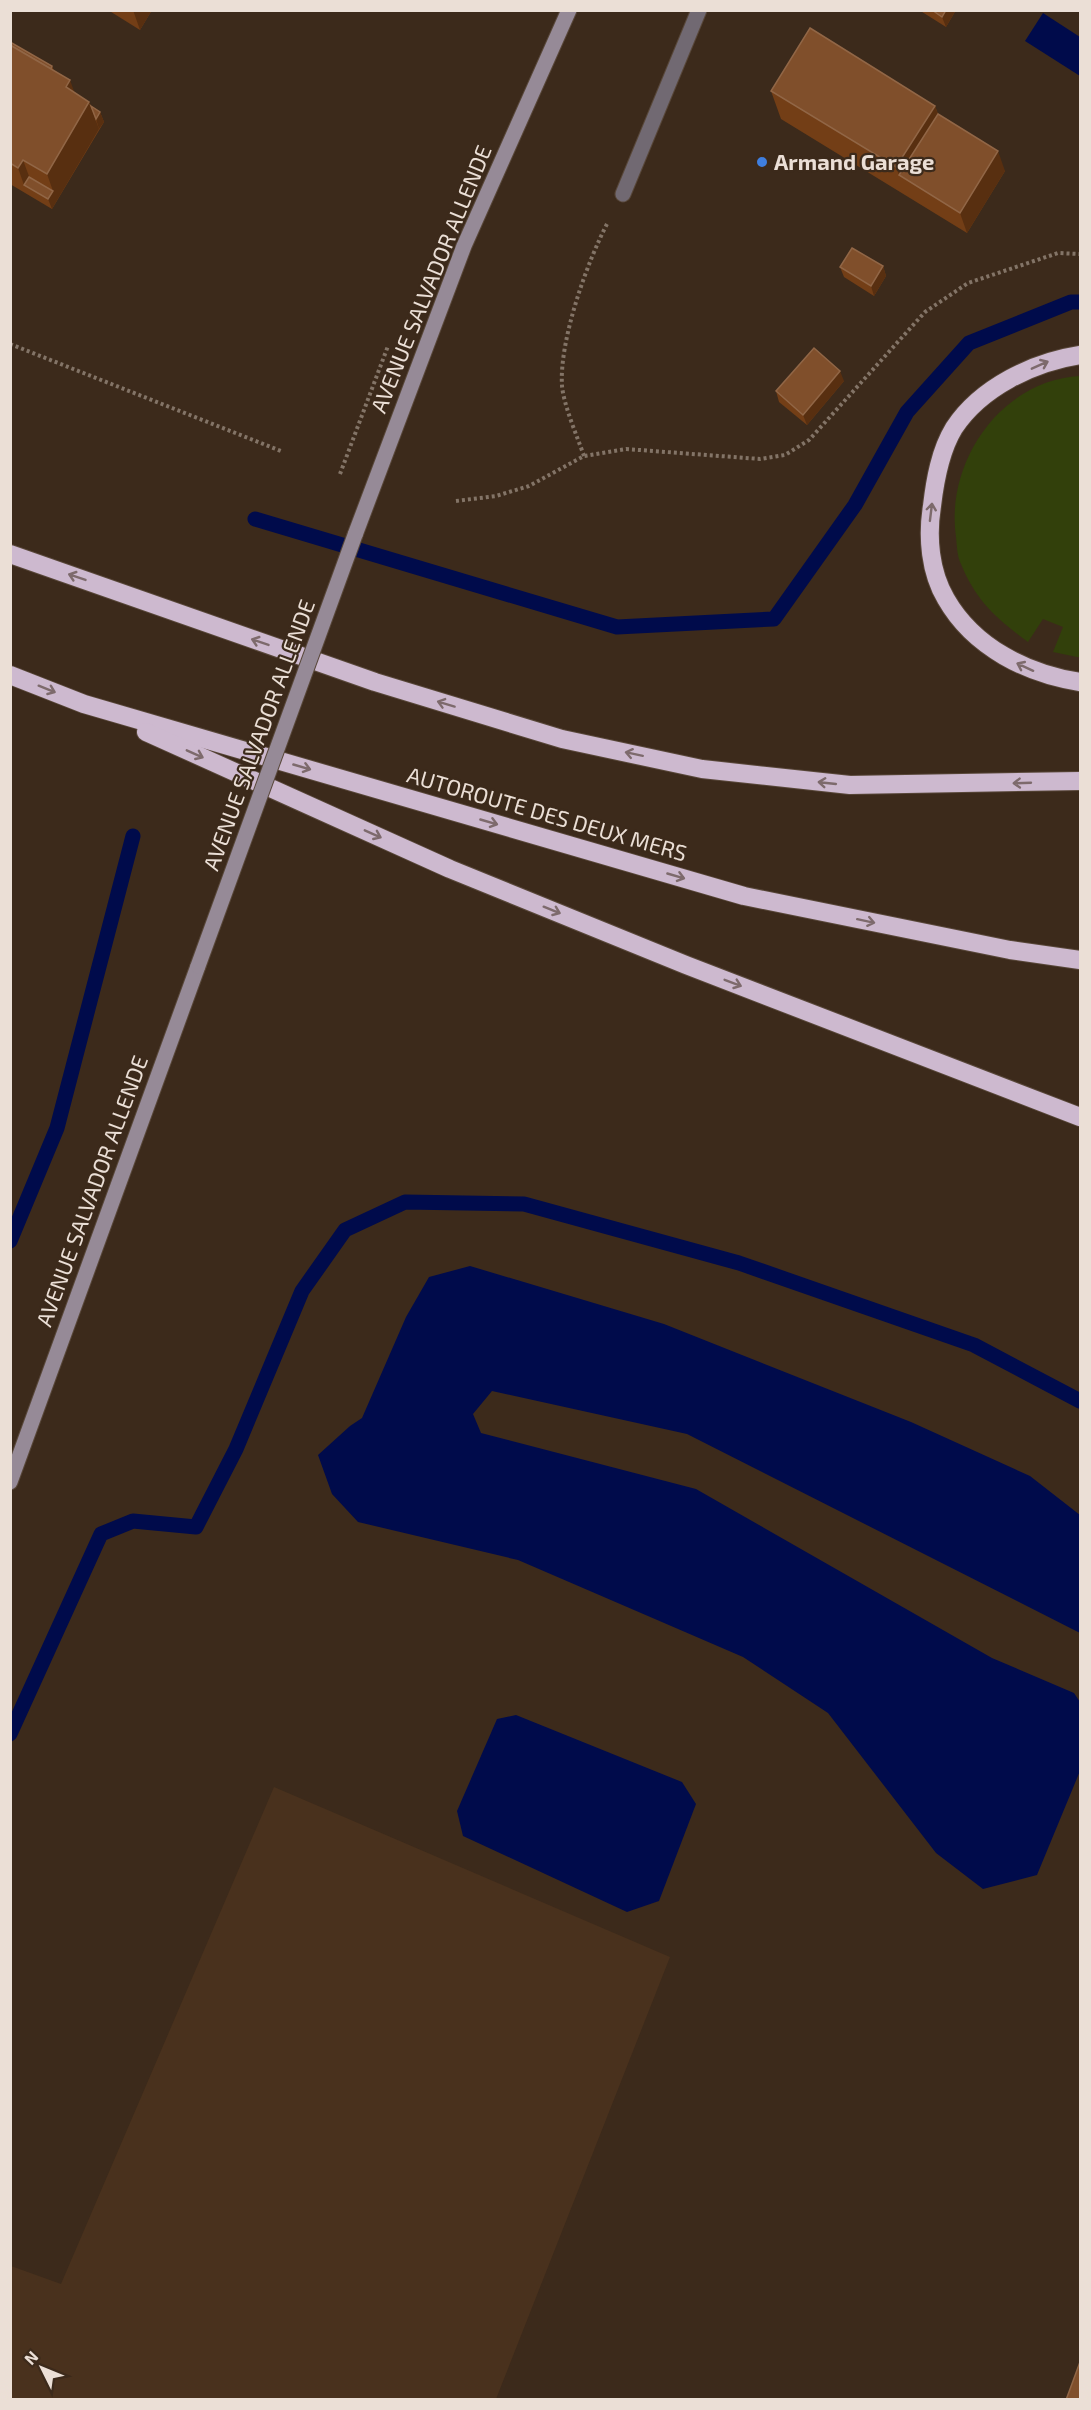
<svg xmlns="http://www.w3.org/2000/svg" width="1091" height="2410" font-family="'Exo 2',sans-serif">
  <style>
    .built { fill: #49311d }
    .green { fill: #32400b }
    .water { fill: #000b4b }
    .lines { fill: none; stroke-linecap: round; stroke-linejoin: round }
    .stream { stroke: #000b4b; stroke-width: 15 }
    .lane-casing { stroke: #584739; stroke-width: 17 }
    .secondary-casing { stroke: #584739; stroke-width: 17 }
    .highway-casing { stroke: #584739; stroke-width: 20 }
    .path { stroke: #837467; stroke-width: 4; stroke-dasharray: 3 3; stroke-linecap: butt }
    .lane { stroke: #716972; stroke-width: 15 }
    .secondary { stroke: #968a97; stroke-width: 15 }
    .highway { stroke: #cdb9cf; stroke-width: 18 }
    .secondary-bridge-casing { stroke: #584739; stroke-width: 17; stroke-linecap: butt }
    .secondary-bridge { stroke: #968a97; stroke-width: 15 }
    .wall { fill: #733e16 }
    .shaded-wall { fill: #582f10 }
    .building { fill: #804f2b; stroke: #916646; stroke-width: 1.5 }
    .oneway { stroke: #7d6a6c }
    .shop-dot { fill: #3f7fe0; stroke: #3c2a1b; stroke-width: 2 }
    .labels { text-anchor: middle; stroke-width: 4.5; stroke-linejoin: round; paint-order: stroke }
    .poi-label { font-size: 22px; font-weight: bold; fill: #ebdfd6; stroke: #3c2a1b; text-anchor: start }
    .street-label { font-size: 22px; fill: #ebdfd6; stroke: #3c2a1b }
  </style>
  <rect width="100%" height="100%" fill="#3c2a1b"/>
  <polygon class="built" points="274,1787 670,1957 496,2399 11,2399 11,2266 61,2284"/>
  <path class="green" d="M1080,376V657H1077L1053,652L1063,627L1043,619L1028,642C997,619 976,601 961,564C957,556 957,546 956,537C945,462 1001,380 1080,376Z"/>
  <g class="water">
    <polygon points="1043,13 1080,37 1080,76 1025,41"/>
    <polygon points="470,1266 664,1324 911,1422 1030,1476 1080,1515 1080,1633 687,1434 492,1391 473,1414 481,1433 696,1489 992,1658 1074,1693 1080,1702 1080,1771 1037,1875 983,1889 936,1853 828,1713 743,1657 518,1560 358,1522 332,1494 318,1455 350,1426 362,1418 406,1317 429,1277"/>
    <polygon points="516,1715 682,1782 696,1804 659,1901 627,1912 463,1836 457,1811 497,1719"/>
  </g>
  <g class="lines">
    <g class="stream">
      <polyline points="255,519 617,627 774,619 855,505 907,412 969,343 1071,302 1080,302"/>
      <polyline points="10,1241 57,1128 133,836"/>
      <polyline points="10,1734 101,1534 133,1521 196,1527 236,1449 302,1291 345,1230 405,1202 524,1204 739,1263 974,1345 1080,1401"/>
    </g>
    <defs>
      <polyline id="lane" points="623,194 699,10"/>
      <g id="secondary">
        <polyline points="355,535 464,246 569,10"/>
        <polyline points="10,1482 198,966"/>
      </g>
      <g id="highway">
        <path d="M1080,355C1034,362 981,387 954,428C940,451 935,480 932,506C927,537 930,572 946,599C974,648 1028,674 1080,682"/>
        <polyline points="10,554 375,682 562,739 702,769 850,785 1080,781"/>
        <polyline points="10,675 84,704 744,896 1010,950 1080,960"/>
        <polyline points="146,732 450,869 686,965 1080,1117"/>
      </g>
    </defs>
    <use href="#lane" class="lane-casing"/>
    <use href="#secondary" class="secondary-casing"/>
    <use href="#highway" class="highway-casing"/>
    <g class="path">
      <polyline points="10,344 281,451"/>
      <path d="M584,456C577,436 564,406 562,386C559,341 587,262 608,222"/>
      <polyline points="340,474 388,346"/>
      <polyline points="456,501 496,496 529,486 584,456 626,449 760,459 785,455 809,440 925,312 968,283 1058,253 1080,254"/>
    </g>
    <use href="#lane" class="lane"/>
    <use href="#secondary" class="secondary"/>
    <use href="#highway" class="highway"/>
    <defs>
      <polyline id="secondary-bridge" points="198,966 355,535"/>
    </defs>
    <use href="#secondary-bridge" class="secondary-bridge-casing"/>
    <use href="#secondary-bridge" class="secondary-bridge"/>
  </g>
  <g class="wall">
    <polygon points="108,10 152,10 140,30"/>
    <polygon points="919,10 956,10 946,27"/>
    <polygon points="10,42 52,66 54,71 75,93 89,102 91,106 100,112 104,122 52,209 10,184"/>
    <polygon points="771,91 935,106 938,114 1005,171 967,233 781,119"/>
    <polygon points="883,266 886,276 874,296 844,277 840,267"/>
    <polygon points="844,381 807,425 779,402 776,391"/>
  </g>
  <g class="shaded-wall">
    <polygon points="133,10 152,10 140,30"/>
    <polygon points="946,10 956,10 946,27 942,17"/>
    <polygon points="70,80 80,108 66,87"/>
    <polygon points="89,102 99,129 52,209 48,199 53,191 47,174"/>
    <polygon points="935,106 945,133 899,175 896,167"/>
    <polygon points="100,112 104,122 99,129 96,119"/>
    <polygon points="998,151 1005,171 967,233 960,213"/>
    <polygon points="23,160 33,187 24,185 18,168"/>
    <polygon points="883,266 886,276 874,296 871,286"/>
    <polygon points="840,371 844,381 807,425 803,415"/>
  </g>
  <g class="building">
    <polygon points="932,10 946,10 942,17"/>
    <polygon points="810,28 935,106 896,167 771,91"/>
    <polygon points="10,42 52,66 51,69 10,45"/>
    <polygon points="10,45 70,80 66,87 89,102 47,174 23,160 18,168 10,163"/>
    <polygon points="91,106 100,112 96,119"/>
    <polygon points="938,114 998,151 960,213 899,175"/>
    <polygon points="29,177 53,191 48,199 24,185"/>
    <polygon points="852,248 883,266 871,286 840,267"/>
    <polygon points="814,348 840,371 803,415 776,391"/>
    <polygon points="1080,2362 1080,2400 1066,2400"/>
  </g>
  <defs><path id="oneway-shaft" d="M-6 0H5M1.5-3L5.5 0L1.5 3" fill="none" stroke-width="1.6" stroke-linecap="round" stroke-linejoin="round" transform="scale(1.5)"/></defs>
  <g class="oneway">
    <use href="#oneway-shaft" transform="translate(1040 365) rotate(-24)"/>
    <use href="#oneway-shaft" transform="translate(931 512) rotate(-83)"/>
    <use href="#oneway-shaft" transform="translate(77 577) rotate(-161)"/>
    <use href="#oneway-shaft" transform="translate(260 642) rotate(-161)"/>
    <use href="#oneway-shaft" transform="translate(1025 667) rotate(-155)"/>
    <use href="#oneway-shaft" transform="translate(47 689) rotate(22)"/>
    <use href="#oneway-shaft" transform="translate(446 704) rotate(-163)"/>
    <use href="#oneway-shaft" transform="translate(195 754) rotate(24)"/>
    <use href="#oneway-shaft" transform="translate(634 754) rotate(-168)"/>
    <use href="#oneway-shaft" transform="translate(302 767) rotate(16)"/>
    <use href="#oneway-shaft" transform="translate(827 783) rotate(-174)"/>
    <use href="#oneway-shaft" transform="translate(1022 783) rotate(178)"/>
    <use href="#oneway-shaft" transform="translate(489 822) rotate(16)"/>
    <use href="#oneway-shaft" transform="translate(373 834) rotate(24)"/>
    <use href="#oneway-shaft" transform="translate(676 876) rotate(16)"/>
    <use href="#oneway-shaft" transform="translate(552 910) rotate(22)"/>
    <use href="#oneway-shaft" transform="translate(866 921) rotate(12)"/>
    <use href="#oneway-shaft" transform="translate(733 983) rotate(21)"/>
  </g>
  <circle class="shop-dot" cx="762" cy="162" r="6"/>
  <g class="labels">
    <g class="poi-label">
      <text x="774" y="170">Armand Garage</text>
    </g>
    <g class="street-label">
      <text transform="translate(431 279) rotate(-68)" y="8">AVENUE SALVADOR ALLENDE</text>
      <text transform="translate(259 735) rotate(-70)" y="8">AVENUE SALVADOR ALLENDE</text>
      <text transform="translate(547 814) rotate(16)" y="8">AUTOROUTE DES DEUX MERS</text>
      <text transform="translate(92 1191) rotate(-70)" y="8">AVENUE SALVADOR ALLENDE</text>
    </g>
  </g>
  <rect width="1091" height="2410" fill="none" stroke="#ebdfd6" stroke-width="24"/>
  <g transform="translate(42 2368) rotate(313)" stroke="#3c2a1b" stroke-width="4.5" paint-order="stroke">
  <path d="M0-4.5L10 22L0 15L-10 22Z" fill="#ebdfd6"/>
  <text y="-9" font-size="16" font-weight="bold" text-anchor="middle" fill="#ebdfd6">N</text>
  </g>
</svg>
